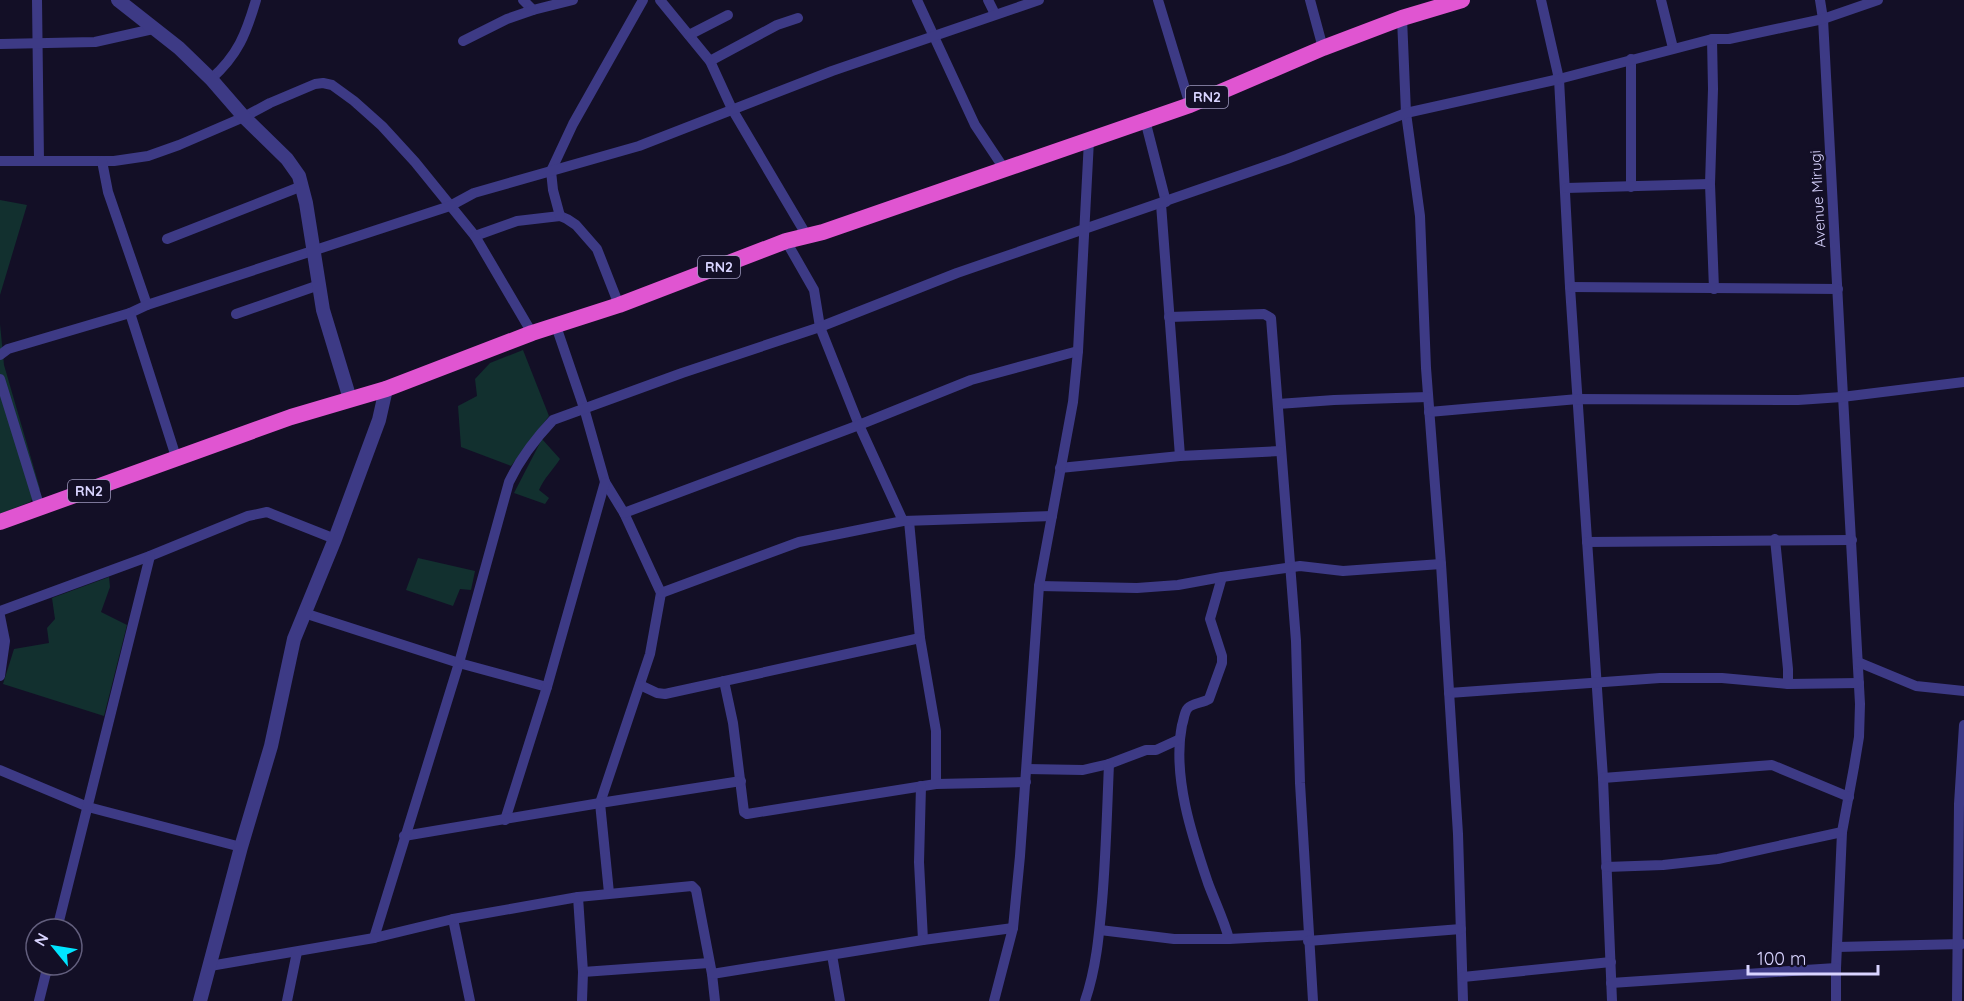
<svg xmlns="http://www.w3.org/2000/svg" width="1964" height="1001" font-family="Quicksand,sans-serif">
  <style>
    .green { fill: #12302f }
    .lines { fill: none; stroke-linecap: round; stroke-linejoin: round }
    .minor { stroke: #3d3a85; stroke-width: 10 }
    .tertiary { stroke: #3d3a85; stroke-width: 14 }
    .trunk { stroke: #e055d1; stroke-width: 16 }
    .labels { text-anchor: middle; stroke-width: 5; stroke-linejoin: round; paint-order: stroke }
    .shield { fill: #130f26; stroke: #9e99be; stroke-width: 1.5 }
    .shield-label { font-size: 14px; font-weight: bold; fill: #d9d4ff }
    .street-label { font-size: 15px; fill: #d9d4ff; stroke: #130f26 }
  </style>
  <rect width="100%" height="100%" fill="#130f26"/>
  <g class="green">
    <polygon points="0,200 27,205 0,295"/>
    <polygon points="0,324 4,365 40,489 30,502 0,514"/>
    <polygon points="523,350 549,416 511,466 461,447 458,406 477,396 475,379 490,363"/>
    <path d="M542,439L560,459C553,470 544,478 539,490L549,498L545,504L514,493Z"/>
    <polygon points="418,558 475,571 471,590 460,589 453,606 406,590"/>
    <polygon points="109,577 110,587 101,612 127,625 104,716 3,684 14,649 49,643 47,628 55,619 52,598"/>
  </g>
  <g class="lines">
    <g class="minor">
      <polyline points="37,0 39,160"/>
      <polyline points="523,0 533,10 573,0"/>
      <polyline points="660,0 710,61 732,109 807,236"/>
      <polyline points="917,0 975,125 1005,170"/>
      <polyline points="988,0 995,14"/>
      <polyline points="1158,0 1190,105"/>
      <polyline points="1310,0 1323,48"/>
      <polyline points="1541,0 1559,79 1570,287 1603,778 1612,1001"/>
      <polyline points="1661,0 1673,48"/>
      <path d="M1820,0L1823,19C1836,247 1846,476 1860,704L1859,737L1854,767L1842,832L1836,968V1001"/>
      <polyline points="1402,18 1406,113 1420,216 1426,368 1441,564 1458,834 1463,1001"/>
      <polyline points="689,35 728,15"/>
      <polyline points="1712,39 1713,89 1710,184 1714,289"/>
      <polyline points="463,41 507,19 533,10"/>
      <polyline points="0,44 95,42 153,29"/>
      <polyline points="710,61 777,25 798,18"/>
      <path d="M211,79C238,55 246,34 256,0"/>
      <polyline points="1145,120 1166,202"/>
      <polyline points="0,161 114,161 148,156 179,145 244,117 270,103 315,84 323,83 332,85 354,101 382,126 415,162 475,236 517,221 560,216 567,219 576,225 597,249 619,305"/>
      <polyline points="102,161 108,192 147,305"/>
      <polyline points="1631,187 1631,59"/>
      <polyline points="1566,188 1710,184"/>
      <polyline points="1161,204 1180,456"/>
      <polyline points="560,216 553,190 551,171 573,124 643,0"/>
      <polyline points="475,236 532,333"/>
      <polyline points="167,239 302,186"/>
      <polyline points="786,241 814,290 820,327 859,425 903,521"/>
      <polyline points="1570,287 1838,289"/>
      <polyline points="130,313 147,305 450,206 474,193 639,146 832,71 1039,0"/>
      <polyline points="236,314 319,285"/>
      <polyline points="1169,317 1264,314 1271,318 1296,641 1300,783 1313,1001"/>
      <polyline points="556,326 584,408 605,482 624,513 661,593 650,654 600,803 609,893"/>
      <polyline points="0,355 8,349 130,313 177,460"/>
      <polyline points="0,379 40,508"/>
      <polyline points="1278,404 1334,400 1428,397"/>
      <polyline points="1429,412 1578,399 1798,400 1842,397 1964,382"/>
      <polyline points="1060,468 1180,456 1280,451"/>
      <polyline points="624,513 859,425 971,380 1078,351"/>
      <polyline points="909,521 920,638 936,731 936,784"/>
      <polyline points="1775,539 1788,669 1788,684"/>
      <polyline points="1587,542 1852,540"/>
      <path d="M1222,577L1210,619L1222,656V663L1209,699C1203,703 1192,703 1188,708C1184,712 1184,720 1182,725C1172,776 1192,836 1208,883C1215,902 1224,920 1229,939"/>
      <polyline points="1039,586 1137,588 1178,585 1222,577 1300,566 1343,571 1441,564"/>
      <polyline points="661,593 799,542 903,521 1052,516"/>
      <polyline points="0,611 150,556 248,516 267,512 335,539"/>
      <polyline points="304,613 459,663 547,687"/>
      <polyline points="0,616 5,641 0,676"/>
      <polyline points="1858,662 1916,686 1964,691"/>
      <polyline points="724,681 733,723 744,812 747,814 936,784 1026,782"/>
      <polyline points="640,685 657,693 665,694 920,638"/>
      <polyline points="1449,693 1660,678 1722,678 1788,684 1859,683"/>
      <polyline points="1027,769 1083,770 1109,764 1146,750 1156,750 1180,739"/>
      <polyline points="0,770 88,807 241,847"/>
      <polyline points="1603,778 1772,765 1849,797"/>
      <polyline points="921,786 919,862 923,940"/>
      <polyline points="505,820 547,687 605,482"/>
      <polyline points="404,836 600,803 741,781"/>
      <polyline points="1606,867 1663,865 1718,859 1842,832"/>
      <polyline points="578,897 583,972 582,1001"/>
      <polyline points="453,919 470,1001"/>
      <polyline points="57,929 150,556"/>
      <polyline points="1100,930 1174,939 1229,939 1308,935"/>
      <path d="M374,938L459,663L509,482C520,459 535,439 553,420L682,373L820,327L957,273L1287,159L1406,113L1559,79L1712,39H1729L1823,19L1878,0"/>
      <polyline points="1308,941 1461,929"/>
      <polyline points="1837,947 1962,944"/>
      <polyline points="832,955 840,1001"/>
      <polyline points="210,966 374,938 453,919 578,897 692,886 696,890 712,974 715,1001"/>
      <polyline points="583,972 709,963"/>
      <polyline points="712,974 923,940 1013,928"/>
      <polyline points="1463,977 1611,962"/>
      <polyline points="1611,983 1836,968"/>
      <polyline points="39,1001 48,965"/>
      <polyline points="287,1001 297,952"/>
      <polyline points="994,1001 1013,928 1020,856 1039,586 1073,402 1078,351 1089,140"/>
      <path d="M1085,1001C1096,969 1099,936 1102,902C1106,856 1107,810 1109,764"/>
      <polyline points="1957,1001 1959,804 1964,725"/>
    </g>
    <g class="tertiary">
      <polyline points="118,0 179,48 211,79 244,117 287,159 299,176 306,203 323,310 350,399"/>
      <polyline points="200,1001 241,847 271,746 294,639 335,539 379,420 386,389"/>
    </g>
    <polyline class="trunk" points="0,522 291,417 386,389 532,333 619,305 786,241 823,232 1190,105 1323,48 1402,18 1462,0"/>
  </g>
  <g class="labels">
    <g class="shield">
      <rect x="1186" y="86" width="42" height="22" rx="4.5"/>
      <rect x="698" y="256" width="42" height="22" rx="4.5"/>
      <rect x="68" y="480" width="42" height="22" rx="4.5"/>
    </g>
    <g class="shield-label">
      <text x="1207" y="102">RN2</text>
      <text x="719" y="272">RN2</text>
      <text x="89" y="496">RN2</text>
    </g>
    <g class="street-label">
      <text transform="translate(1818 199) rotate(-93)" y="5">Avenue Mirugi</text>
    </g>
  </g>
  <g transform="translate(54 947) rotate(300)"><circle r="28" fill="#130f26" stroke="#625e7d" stroke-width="1.5"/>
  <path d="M0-4.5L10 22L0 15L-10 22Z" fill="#00e5ff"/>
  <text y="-9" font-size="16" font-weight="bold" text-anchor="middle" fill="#d9d4ff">N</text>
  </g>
  <path d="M1748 965v9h130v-9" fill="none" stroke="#d9d4ff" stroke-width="3"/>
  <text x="1757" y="965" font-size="18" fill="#d9d4ff" stroke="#130f26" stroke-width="4.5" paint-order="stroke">100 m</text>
</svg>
